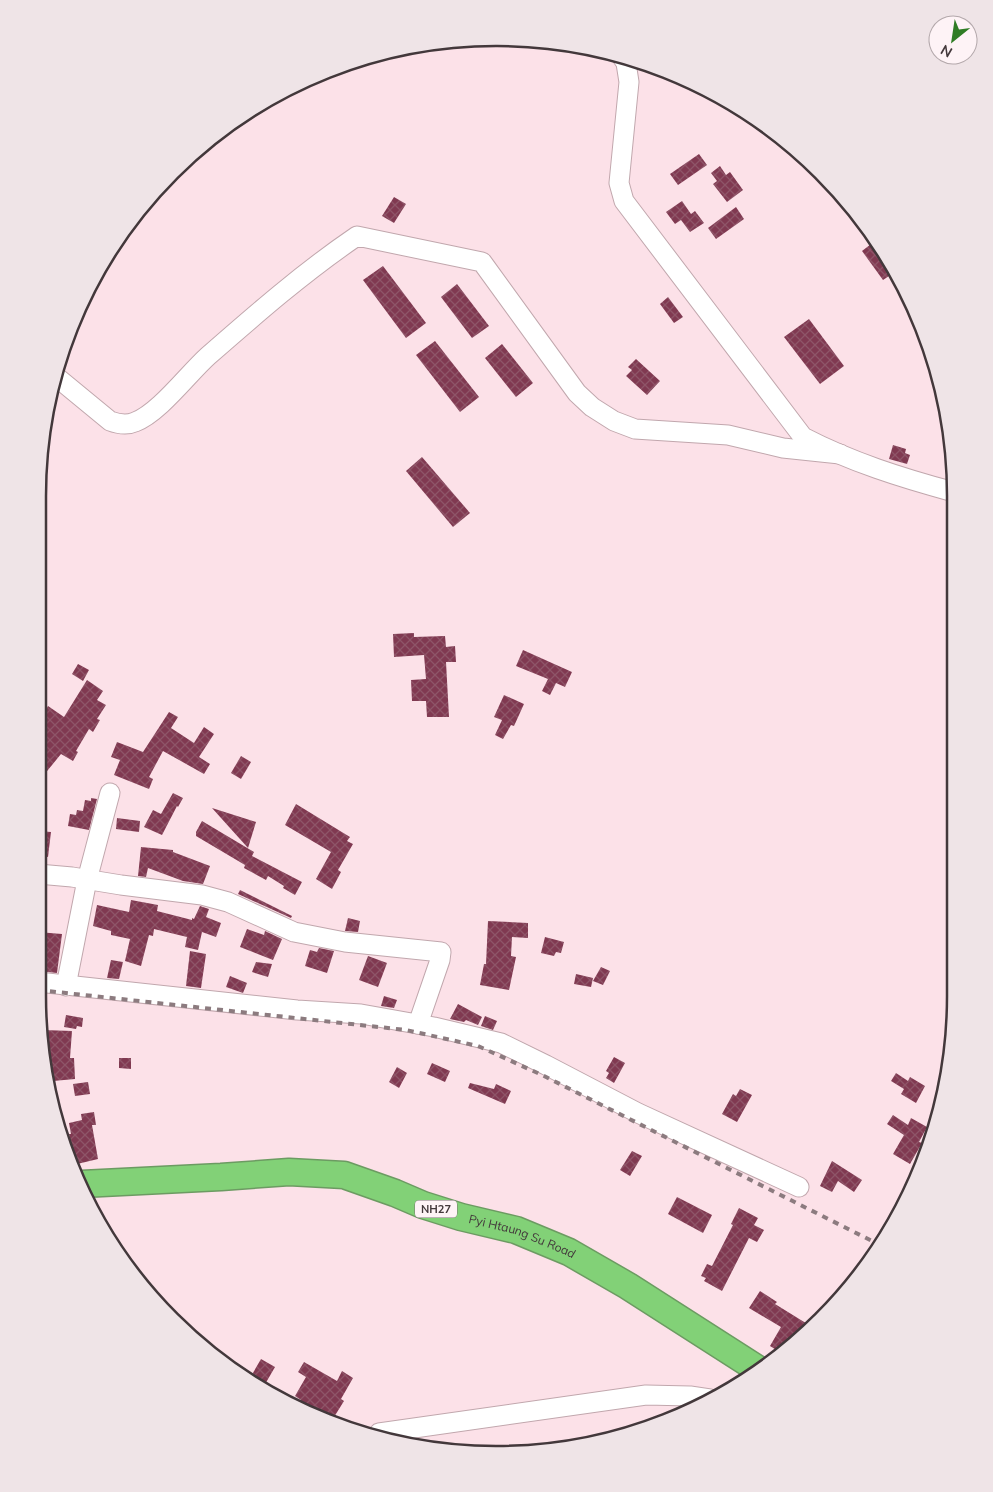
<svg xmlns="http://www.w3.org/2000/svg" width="993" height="1492" font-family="Mulish,sans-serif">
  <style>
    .building { fill: url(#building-cross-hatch) }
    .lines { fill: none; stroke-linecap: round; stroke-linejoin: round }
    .minor-casing { stroke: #c1a7ad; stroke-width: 21 }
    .highway-casing { stroke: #6c9b62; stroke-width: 29 }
    .minor { stroke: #fff; stroke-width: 19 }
    .highway { stroke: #82d177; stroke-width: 26 }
    .rail { stroke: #8c7b7f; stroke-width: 4; stroke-dasharray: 6 6; stroke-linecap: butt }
    .labels { text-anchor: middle; stroke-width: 5; stroke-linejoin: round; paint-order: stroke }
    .shield { fill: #fef3f6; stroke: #7b7073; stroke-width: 1 }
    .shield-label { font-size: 11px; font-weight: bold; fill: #43383b }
    .street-label { font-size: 12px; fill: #43383b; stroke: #fef3f6 }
    .rim { fill: none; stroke: #43383b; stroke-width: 2.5 }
  </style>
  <defs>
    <pattern id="building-cross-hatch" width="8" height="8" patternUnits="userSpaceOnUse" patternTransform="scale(1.25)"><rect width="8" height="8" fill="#803951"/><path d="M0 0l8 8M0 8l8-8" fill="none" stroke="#8e5568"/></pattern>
  </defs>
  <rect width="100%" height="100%" fill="#fce1e8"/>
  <g class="building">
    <polygon points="699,154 707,165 678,185 670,174"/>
    <polygon points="720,166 726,175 730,172 743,190 727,202 713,184 717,181 711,173"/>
    <polygon points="394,197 406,204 394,223 382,216"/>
    <polygon points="682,201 691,214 695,211 704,223 690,232 681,220 675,224 666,212"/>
    <polygon points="736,207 744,219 716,239 708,228"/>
    <polygon points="875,241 895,272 883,280 862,251"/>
    <polygon points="383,266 426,323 406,338 363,280"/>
    <polygon points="457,284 489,326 472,338 441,297"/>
    <polygon points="668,297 683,317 674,323 660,304"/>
    <polygon points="809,319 844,366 820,384 784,337"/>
    <polygon points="435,341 479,397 460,412 416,355"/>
    <polygon points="502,344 533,383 516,397 485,358"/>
    <polygon points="636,359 660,381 647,395 626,376 632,370 628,367"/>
    <polygon points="893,445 906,449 905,453 910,455 907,464 889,459"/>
    <polygon points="422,457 470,513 453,527 406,471"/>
    <polygon points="414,633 414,637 445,636 446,647 455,646 456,662 446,662 449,717 427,717 426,701 412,701 411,680 426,679 424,655 394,657 393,634"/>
    <polygon points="523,650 572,672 565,687 556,683 550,695 542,691 548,679 516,666"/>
    <polygon points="78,664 89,670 83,681 72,674"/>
    <polygon points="87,680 103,691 97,700 106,705 97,719 100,720 93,732 89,729 76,751 78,752 73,761 61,754 39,781 39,720 48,706 64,717"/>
    <polygon points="504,695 524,704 514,726 511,725 503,739 495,735 502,720 494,717"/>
    <polygon points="169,712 178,717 171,728 194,743 204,727 214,734 199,757 210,764 204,774 163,751 149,777 153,779 149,789 114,775 120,760 111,757 117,742 143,752"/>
    <polygon points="241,756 251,762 241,779 231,773"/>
    <polygon points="173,793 183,798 178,807 177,806 162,835 144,827 153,810 161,814"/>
    <polygon points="91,798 97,799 89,830 68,826 70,814 76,815 77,810 83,811 85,800 91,801"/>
    <polygon points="296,804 350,837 347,841 353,844 338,870 341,872 332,889 316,879 331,852 285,825"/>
    <polygon points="212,808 256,822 248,848"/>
    <polygon points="117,818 140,821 139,832 116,829"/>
    <polygon points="202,821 254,852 252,856 302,882 295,895 283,888 284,886 268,876 266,880 244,868 245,865 196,836 196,832"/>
    <polygon points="39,831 51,832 48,857 38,856"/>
    <polygon points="141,847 173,850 173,852 210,866 203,884 183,881 148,868 146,877 138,876"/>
    <polygon points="240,890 292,916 291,918 238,894"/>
    <polygon points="131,900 158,905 157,911 192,920 192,918 194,919 200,906 209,909 206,917 221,923 216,937 202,932 198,950 185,947 187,937 154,929 153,936 149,935 141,966 125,961 130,939 111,935 111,931 93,926 97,905 129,912"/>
    <polygon points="348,918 360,921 358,932 345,931"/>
    <polygon points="488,921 528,923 528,938 512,937 511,956 516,957 509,990 480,985 484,964 486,964"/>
    <polygon points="247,929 264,935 265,931 282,939 273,960 240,947"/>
    <polygon points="38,932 62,934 57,973 38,971"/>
    <polygon points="545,937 564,942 561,953 556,952 554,956 541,953"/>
    <polygon points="319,948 334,951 327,973 305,966 310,950 317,952"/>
    <polygon points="190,951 206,954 201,988 186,986"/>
    <polygon points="368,956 387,963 378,987 359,980"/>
    <polygon points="111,960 123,962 119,979 107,978"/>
    <polygon points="256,962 272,964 268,977 252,972"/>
    <polygon points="601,967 610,971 603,985 593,981"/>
    <polygon points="576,974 593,978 591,987 574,984"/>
    <polygon points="230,976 247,983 243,993 226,987"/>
    <polygon points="384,996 397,1000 394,1008 381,1006"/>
    <polygon points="458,1004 482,1017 478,1025 466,1020 464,1022 450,1019"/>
    <polygon points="66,1015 83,1018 82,1027 77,1026 76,1029 64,1027"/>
    <polygon points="485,1016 497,1021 493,1030 481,1026"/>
    <polygon points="43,1030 72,1031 70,1058 74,1058 75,1079 53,1081"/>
    <polygon points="614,1057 625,1063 614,1083 606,1078 609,1073 606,1071"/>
    <polygon points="119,1058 131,1058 131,1069 119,1068"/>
    <polygon points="432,1063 450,1071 445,1082 427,1074"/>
    <polygon points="397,1067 407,1073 399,1088 389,1082"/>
    <polygon points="896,1073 908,1081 910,1077 925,1086 916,1103 901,1094 904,1089 891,1081"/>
    <polygon points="88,1082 90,1094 75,1096 73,1084"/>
    <polygon points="470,1083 494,1089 496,1084 511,1091 505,1104 468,1088"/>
    <polygon points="740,1089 752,1095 737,1122 722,1114 733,1094 736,1096"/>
    <polygon points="94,1112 96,1125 92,1125 98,1159 73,1165 66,1138 70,1138 69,1134 71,1134 69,1123 82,1120 81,1114"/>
    <polygon points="893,1115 908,1125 911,1118 927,1127 919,1142 922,1143 910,1164 893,1154 904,1135 887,1124"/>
    <polygon points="632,1151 642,1156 630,1176 620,1170"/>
    <polygon points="832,1161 862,1180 854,1192 838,1181 832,1192 820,1186"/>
    <polygon points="677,1197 712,1215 703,1233 668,1214"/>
    <polygon points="739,1208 758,1218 754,1225 764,1230 757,1242 749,1238 722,1291 704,1281 706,1278 701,1276 707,1264 712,1266 733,1225 731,1224"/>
    <polygon points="760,1291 777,1302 775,1304 809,1325 778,1351 770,1346 781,1327 749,1308"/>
    <polygon points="261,1359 275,1367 264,1386 250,1378"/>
    <polygon points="304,1362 337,1381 342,1371 353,1378 341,1399 344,1401 331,1422 321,1420 298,1405 301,1400 295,1396 306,1377 298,1372"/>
  </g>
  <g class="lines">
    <defs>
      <g id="minor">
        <path d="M622,57L626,63L629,82L619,183L624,201L803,437C851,462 902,478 954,492"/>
        <path d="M59,379L110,421C118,424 126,426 135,422C159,413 188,374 208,356C256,314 304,272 357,236L482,262L577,393L592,407L614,421L635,429L728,435L783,448L840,454"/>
        <polyline points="38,874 72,877 121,885 202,895 228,902 294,932 345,942 441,952 440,960 418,1024"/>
        <polyline points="38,982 297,1010 361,1014 434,1027 501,1043 546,1065 638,1113 799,1187"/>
        <polyline points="66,986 87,880 110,793"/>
        <polyline points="379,1433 646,1395 690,1396 710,1399"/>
      </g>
      <g id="highway">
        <path id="s1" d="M82,1184L221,1177L289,1172L344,1175L395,1193L423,1205L461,1217L516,1230L569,1252L628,1286L756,1368"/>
      </g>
    </defs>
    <use href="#minor" class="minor-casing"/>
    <use href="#highway" class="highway-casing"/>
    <use href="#minor" class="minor"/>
    <use href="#highway" class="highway"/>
    <polyline class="rail" points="38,990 406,1030 478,1046 542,1075 878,1244"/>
  </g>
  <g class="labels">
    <rect class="shield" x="415" y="1200.5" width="42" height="17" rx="4"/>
    <g class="shield-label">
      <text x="436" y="1213">NH27</text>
    </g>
    <g class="street-label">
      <text dy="4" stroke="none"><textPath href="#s1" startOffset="451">Pyi Htaung Su Road</textPath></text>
    </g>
  </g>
  <path d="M0 0H993V1492H0ZM496 46H497A450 450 0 0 1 947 496V996A450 450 0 0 1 497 1446H496A450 450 0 0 1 46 996V496A450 450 0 0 1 496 46Z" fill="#efe4e7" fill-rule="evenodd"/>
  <path class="rim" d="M496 46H497A450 450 0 0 1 947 496V996A450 450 0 0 1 497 1446H496A450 450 0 0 1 46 996V496A450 450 0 0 1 496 46Z"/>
  <g transform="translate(953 40) rotate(210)"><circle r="24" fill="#fef3f6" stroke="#b3a8ab"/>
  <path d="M0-4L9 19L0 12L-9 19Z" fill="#2f7c24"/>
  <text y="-8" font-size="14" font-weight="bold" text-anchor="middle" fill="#43383b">N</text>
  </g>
</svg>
